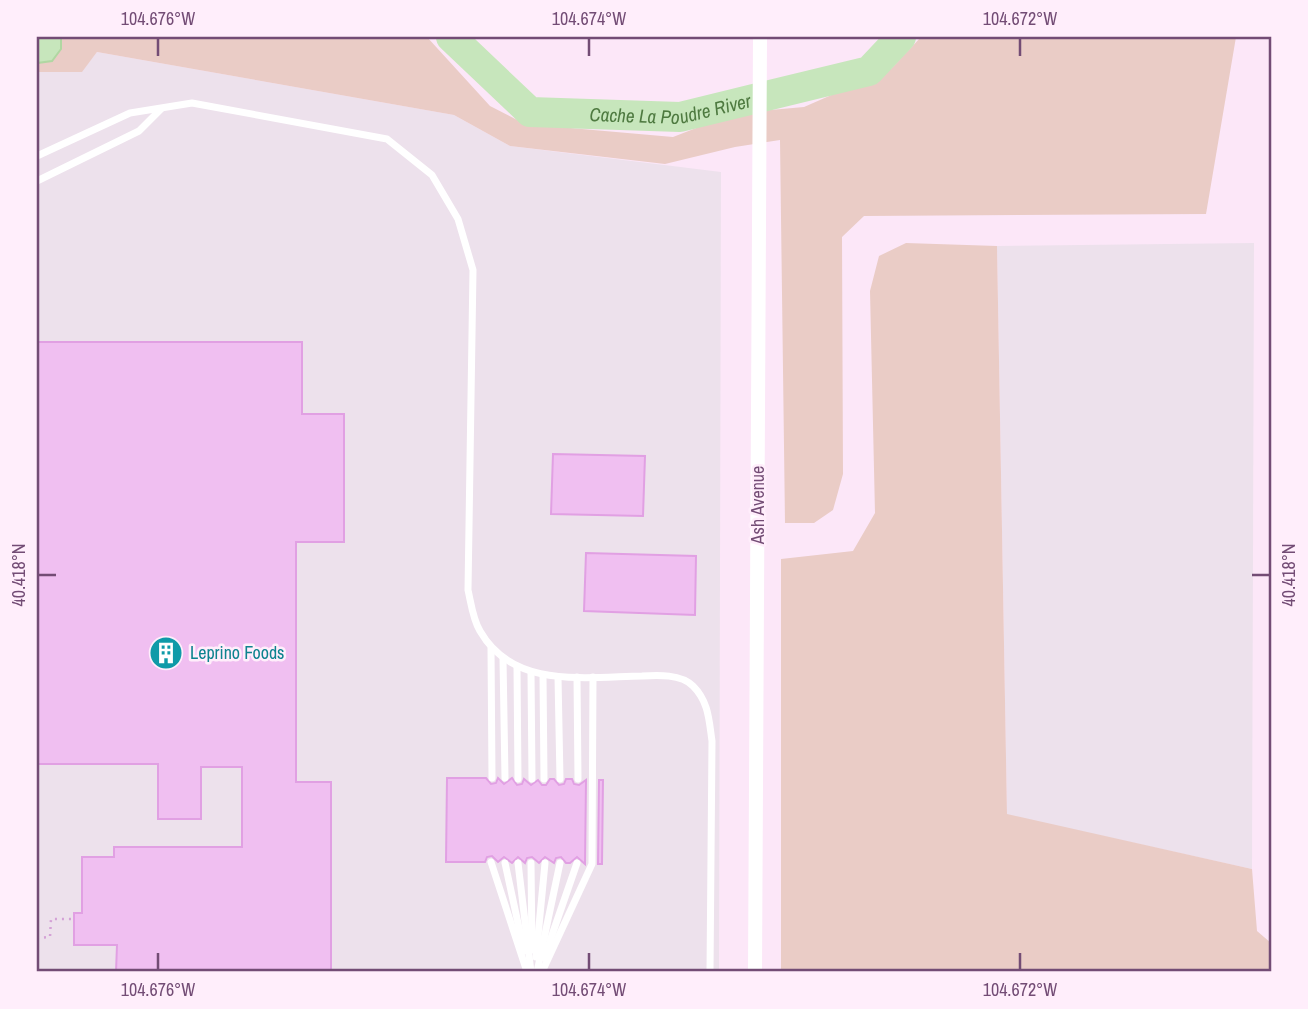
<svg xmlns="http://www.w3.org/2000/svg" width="1308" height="1009" font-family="'Archivo Narrow',sans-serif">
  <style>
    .industrial { fill: #ede1ec }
    .green { fill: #eaccc6 }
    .water { fill: #c7e6bc; stroke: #b0d7a2; stroke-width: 2 }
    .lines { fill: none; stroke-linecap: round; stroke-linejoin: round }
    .river { stroke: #c7e6bc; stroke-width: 30 }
    .building { fill: #f0bff1; stroke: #e1a0e3; stroke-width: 2 }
    .path { stroke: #d4a2d6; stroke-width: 2.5; stroke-dasharray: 2 5; stroke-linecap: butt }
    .service { stroke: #fff; stroke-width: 7 }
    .minor { stroke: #fff; stroke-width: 14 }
    .ticks { fill: none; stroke: #734c75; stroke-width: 2.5 }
    .labels { text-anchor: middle; stroke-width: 5; stroke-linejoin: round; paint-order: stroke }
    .street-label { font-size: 18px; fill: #734c75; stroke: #ffeefb }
    .culture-label { font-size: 18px; fill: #0d838f; stroke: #ffeefb; text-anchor: start }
    .water-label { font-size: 19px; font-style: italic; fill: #4e7a40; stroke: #ffeefb }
    .neatline { fill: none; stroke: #734c75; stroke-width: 2.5 }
    .ticks-label { font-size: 18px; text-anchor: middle; fill: #734c75 }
  </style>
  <rect width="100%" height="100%" fill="#fce7f8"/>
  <g class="industrial">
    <polygon points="97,52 454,115 510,146 721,172 719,972 37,972 37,72 81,72"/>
    <polygon points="1254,243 1252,869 1007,815 997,246"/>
  </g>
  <g class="green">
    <polygon points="61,37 427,37 490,106 525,124 673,137 735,113 804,107 891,69 921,37 1236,37 1206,214 864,216 842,237 843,474 833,510 814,523 785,523 780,140 735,147 665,164 510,146 454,115 97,52 82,72 37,72 37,63 52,61 61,49"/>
    <polygon points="906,243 997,246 1007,814 1252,869 1257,931 1271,943 1271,972 781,972 781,559 853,551 875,513 870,291 879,256"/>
  </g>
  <polygon class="water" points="37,37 61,37 61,49 52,61 37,63"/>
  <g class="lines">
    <path class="river" id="s1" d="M451,37L530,112L680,117L869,71L901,37"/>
  </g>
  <g class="building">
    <polygon points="37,342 302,342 302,414 344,414 344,542 296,542 296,782 331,782 331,972 116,972 117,945 74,945 74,913 82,913 82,857 114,857 114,847 242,847 242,767 201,767 201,819 158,819 158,764 37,764"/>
    <polygon points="553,454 645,456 643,516 551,514"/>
    <polygon points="586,553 696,556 695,615 584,611"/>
    <polygon points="447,778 486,778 491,784 496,783 498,778 504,784 512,778 517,785 522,784 524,779 531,785 538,780 542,785 546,785 550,779 554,779 559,785 564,784 566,779 572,779 574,784 579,785 586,780 585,864 577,857 570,863 566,863 561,857 556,858 554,863 545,857 539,863 532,857 527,858 525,863 518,857 512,863 504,857 498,862 492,856 487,857 485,862 446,862"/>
    <polygon points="599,780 603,780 602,864 598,864"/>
  </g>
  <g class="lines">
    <polyline class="path" points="37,938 50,937 51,919 74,919"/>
    <g class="service">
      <path d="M37,156L130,113L192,103L387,139L432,175L458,219L473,270L468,590C471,603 473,620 480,631C513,689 585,677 642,676C658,675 681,674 693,686C709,702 709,721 712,741L710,972"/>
      <polyline points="37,181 139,131 161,109"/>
      <polyline points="491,648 492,778"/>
      <polyline points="503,659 505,778"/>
      <polyline points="517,667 518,779"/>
      <polyline points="531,672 532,779"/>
      <polyline points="543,675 544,779"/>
      <polyline points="558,677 560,779"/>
      <polyline points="577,677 578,779"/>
      <polyline points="491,862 527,972"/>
      <polyline points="505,863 524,951"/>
      <polyline points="518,863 531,972"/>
      <polyline points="531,863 532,950"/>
      <polyline points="536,957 545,863"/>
      <polyline points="544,958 577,863"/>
      <polyline points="537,972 560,863"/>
      <polyline points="542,972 592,864 593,677"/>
    </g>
    <polyline class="minor" points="755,972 760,37"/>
  </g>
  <path class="ticks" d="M158,38V56M589,38V56M1020,38V56M38,575H56M1252,575H1270M158,953V970M589,953V970M1020,953V970"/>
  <defs>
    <symbol id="building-disc" viewBox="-11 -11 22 22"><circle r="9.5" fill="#0f9aa8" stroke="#ffeefb"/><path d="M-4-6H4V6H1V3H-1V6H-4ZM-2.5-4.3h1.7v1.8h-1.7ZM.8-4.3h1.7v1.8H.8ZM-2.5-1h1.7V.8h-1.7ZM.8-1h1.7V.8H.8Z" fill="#fff"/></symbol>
  </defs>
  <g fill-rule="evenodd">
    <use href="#building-disc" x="147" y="634" width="38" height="38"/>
  </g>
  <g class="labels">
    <g class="street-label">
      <text transform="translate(758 505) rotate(-90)" y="6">Ash Avenue</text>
    </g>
    <g class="culture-label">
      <text x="190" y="659">Leprino Foods</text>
    </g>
    <g class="water-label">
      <text dy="7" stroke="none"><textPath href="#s1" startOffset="250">Cache La Poudre River</textPath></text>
    </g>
  </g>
  <rect width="1308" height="1009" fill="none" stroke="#ffeefb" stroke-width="77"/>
  <rect x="38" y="38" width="1232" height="932" class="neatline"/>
  <g class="ticks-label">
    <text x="158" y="25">104.676°W</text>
    <text x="589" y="25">104.674°W</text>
    <text x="1020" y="25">104.672°W</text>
    <text transform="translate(19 575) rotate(-90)" y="6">40.418°N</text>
    <text transform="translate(1289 575) rotate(-90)" y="6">40.418°N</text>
    <text x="158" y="996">104.676°W</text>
    <text x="589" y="996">104.674°W</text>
    <text x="1020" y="996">104.672°W</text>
  </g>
</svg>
